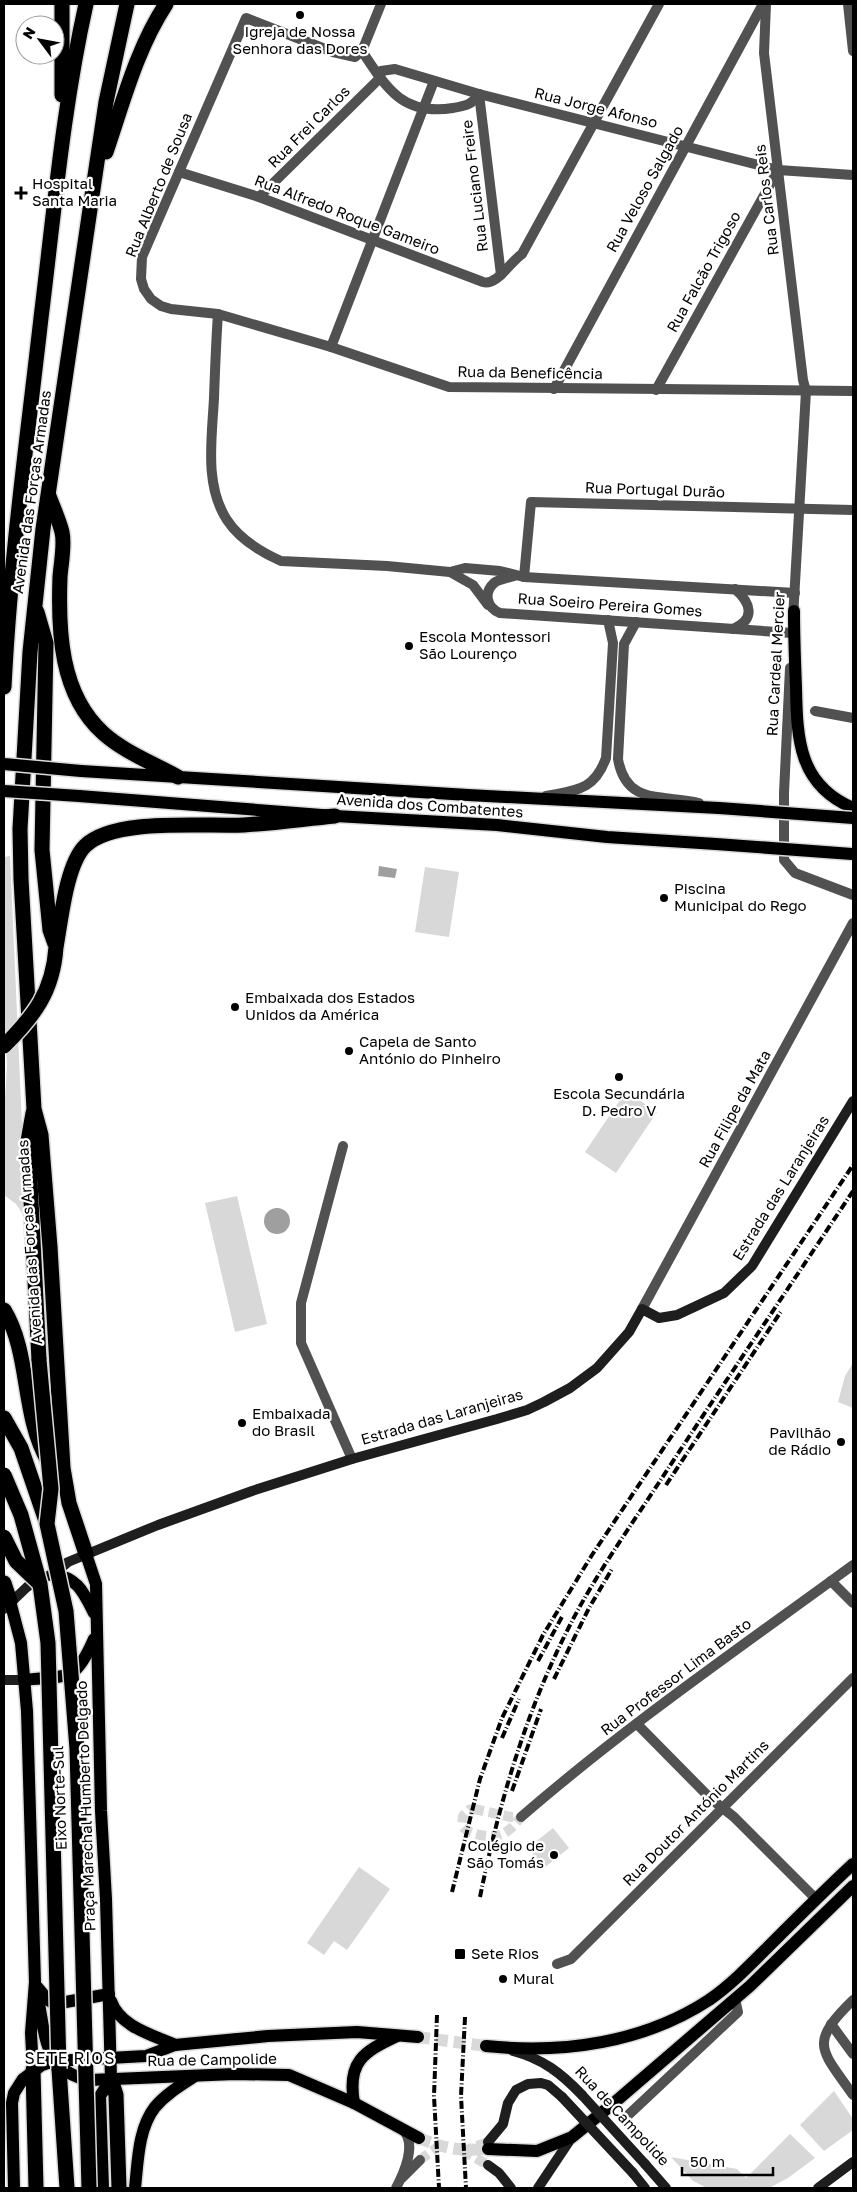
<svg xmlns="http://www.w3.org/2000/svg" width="857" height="2192" font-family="'Golos Text',sans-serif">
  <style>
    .green { fill: #d8d8d8 }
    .water { fill: #9f9f9f }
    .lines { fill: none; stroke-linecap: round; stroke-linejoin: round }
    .street-tunnel { stroke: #d9d9d9; stroke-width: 10; stroke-dasharray: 10 5; stroke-linecap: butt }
    .secondary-tunnel { stroke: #d9d9d9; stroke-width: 10; stroke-dasharray: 10 5; stroke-linecap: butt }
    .primary-tunnel { stroke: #d9d9d9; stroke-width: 12; stroke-dasharray: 12 6; stroke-linecap: butt }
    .primary-casing { stroke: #dbdbdb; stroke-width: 15 }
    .highway-casing { stroke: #dbdbdb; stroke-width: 18 }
    .street { stroke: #515151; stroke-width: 10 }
    .secondary { stroke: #1e1e1e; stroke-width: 10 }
    .primary { stroke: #000; stroke-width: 12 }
    .highway { stroke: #000; stroke-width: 15 }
    .rail { stroke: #000; stroke-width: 4; stroke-dasharray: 8 2.5 1 2.5; stroke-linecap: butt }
    .primary-bridge-casing { stroke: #dbdbdb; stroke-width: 15; stroke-linecap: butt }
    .highway-bridge-casing { stroke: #dbdbdb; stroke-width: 18; stroke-linecap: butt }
    .secondary-bridge { stroke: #1e1e1e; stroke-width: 10 }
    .primary-bridge { stroke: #000; stroke-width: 12 }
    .highway-bridge { stroke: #000; stroke-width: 15 }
    .poi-dot { fill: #000; stroke: #fff; stroke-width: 2 }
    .labels { text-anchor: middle; stroke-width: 4.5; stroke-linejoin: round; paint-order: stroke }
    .poi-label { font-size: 15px; fill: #000; stroke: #fff; text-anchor: start }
    .street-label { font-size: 15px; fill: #000; stroke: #fff }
    .neighbourhood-label { font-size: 16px; letter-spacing: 1px; fill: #000; stroke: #fff }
  </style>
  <rect width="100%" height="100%" fill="#fff"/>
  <g class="green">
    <polygon points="10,856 26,1216 24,1216 16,1204 4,1195 4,1115 7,1065 4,1018 4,857"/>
    <polygon points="425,867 459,872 449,937 415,932"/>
    <polygon points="626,1091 657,1112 616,1173 585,1152"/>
    <polygon points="237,1196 267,1324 235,1332 205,1203"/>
    <polygon points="853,1363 853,1408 838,1402 845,1376"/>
    <polygon points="553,1828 569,1848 544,1868 528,1848"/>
    <polygon points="359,1867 390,1889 347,1950 334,1941 324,1955 307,1943"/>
    <polygon points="834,2091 853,2119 853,2130 824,2151 800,2125"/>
    <polygon points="790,2134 815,2158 788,2178 769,2188 707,2188 693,2181 671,2157 737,2169 746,2178"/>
  </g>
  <g class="water">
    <polygon points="379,866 397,869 395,878 378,876"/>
    <circle cx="277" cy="1221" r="13"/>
  </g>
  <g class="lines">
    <g class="street-tunnel">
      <path d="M474,1809L511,1817H521C508,1833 501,1839 480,1835C472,1833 467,1832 462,1826L463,1816L469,1810Z"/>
      <polyline points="420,2160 439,2146"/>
    </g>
    <g class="secondary-tunnel">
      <polyline points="463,2151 488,2165"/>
      <polyline points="463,2151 488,2142"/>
    </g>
    <g class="primary-tunnel">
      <polyline points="418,2037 486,2046"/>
      <path d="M419,2138C445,2149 460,2151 488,2149"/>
    </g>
    <defs>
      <g id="primary">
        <path d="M794,611C794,637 795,662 796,688C797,740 799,785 853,808"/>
        <polyline points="81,771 468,795 719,808"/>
        <polyline points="79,796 335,816 497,825 607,837 716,844"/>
        <polyline points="86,1554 96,1584 101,1811 106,1899 111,2079"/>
        <path d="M52,1575C77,1576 84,1593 94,1613"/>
        <polyline points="10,1601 21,1643 27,1711 35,1982 31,2033 33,2070"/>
        <path d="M24,1680C68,1675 75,1683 94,1639"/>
        <polyline points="37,1987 48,2000 55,2004 109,1994"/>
        <path d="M37,1994C46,2033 42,2072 90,2080L235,2074L289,2075L354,2103L419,2138"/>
        <path d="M111,2001C120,2027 153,2035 175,2045"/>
        <path d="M486,2046C563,2054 643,2043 709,2000C732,1984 752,1963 771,1944C798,1917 825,1890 853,1864"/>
        <path d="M354,2103C347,2062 363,2052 397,2036"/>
        <polyline points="488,2149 537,2151 572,2137 615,2102 750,1986 853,1886"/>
        <polyline points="14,2188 12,2103 14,2093 23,2079 42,2065 54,2061 146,2056 175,2045 268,2036 357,2032 418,2037"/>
        <polyline points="103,2188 100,2096 111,2079"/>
        <path d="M135,2188C138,2161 138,2129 155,2107C166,2094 181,2085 195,2076"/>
      </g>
      <g id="highway">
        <polyline points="62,95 62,4"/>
        <path d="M106,152C123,102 137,48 166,4"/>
        <path d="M49,496C53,507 59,520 62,532C65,545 61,563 60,577C58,631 60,694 103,733C124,752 153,763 178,777"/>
        <polyline points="37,612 46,643 42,850 50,930 55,944"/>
        <path d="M4,687C10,563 27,441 41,318C54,213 63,107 86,4"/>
        <path d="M56,947C61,921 66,865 85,846C114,817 204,827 244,825C274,823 304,819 335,816"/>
        <polyline points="33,1113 28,1141 39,1360"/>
        <path d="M4,1310C31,1354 21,1414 48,1461"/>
        <polyline points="4,1418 21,1448 47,1524"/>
        <polyline points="86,1554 69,1503 63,1468 50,1247 41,1135 34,1109 21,879 20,829 30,652 43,529 93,189 106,102 127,4"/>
        <polyline points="4,1583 10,1601"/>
        <polyline points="59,2069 67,2188"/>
        <polyline points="33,2070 36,2188"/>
        <polyline points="111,2079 116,2095 119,2188"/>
      </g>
    </defs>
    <use href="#primary" class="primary-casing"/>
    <use href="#highway" class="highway-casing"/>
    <g class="street">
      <polyline points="381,4 362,51 355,57 333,52 246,18 142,257 141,279 144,289 151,299 161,306 171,309 218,314 331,347 449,387 853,391"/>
      <polyline points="766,4 764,53 803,380 806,391 793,618"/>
      <polyline points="848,4 853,51"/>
      <path d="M362,51C387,89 403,116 453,108C465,106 472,105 479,94"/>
      <polyline points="380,78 381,71 395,69 479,94 778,170 853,175"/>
      <polyline points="479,94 501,275"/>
      <path d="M179,172L259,197L483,282C497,286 510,262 522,254L659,4"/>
      <polyline points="259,197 380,78"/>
      <path d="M218,314C216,342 215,370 214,398C212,438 204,485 227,520C240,540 261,552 281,561L387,566L450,572L465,568L500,571L524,577L795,593"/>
      <polyline points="331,347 434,81"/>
      <polyline points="554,389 763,4"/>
      <polyline points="656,390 778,170"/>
      <polyline points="450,572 473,585 488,605"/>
      <path d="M514,576C508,578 499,579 494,583C483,593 487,608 500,613L792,633"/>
      <polyline points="524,577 531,502 853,510"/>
      <path d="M636,622L624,644L618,759C626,806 663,794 699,803"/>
      <path d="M733,629C756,619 751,603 735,589"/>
      <polyline points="790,668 784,793 784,860 795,873 853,895"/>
      <polyline points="815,711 853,718"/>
      <path d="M546,796C576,790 594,791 606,758L613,643L608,620"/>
      <polyline points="343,1146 301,1303 301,1343 352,1459"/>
      <polyline points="642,1309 853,923"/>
      <polyline points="831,1581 853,1603"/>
      <polyline points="637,1724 710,1798 734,1817 816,1899"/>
      <path d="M521,1817C626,1726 741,1647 853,1565"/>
      <polyline points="557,1964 571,1959 853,1678"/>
      <path d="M853,2000C808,2044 821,2049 853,2095"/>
      <polyline points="831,2024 853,2054"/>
      <polyline points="624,2119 738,2012 735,1999"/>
      <polyline points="402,2178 420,2160"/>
      <path d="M396,2188C404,2173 417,2144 403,2130"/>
    </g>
    <g class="secondary">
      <polyline points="4,1609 27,1587 41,1578 52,1575 68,1562 158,1525 252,1491 352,1459 497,1419 527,1410 544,1402 570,1388 597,1368 629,1332 642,1309 659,1318 677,1315 724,1293 752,1266 853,1101"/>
      <polyline points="4,1680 24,1680"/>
      <path d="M513,2051C543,2059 561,2073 582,2095"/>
      <polyline points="488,2142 503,2124 508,2103 516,2090 528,2084 541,2083 548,2085 562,2097"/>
      <polyline points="645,2164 666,2188"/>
      <polyline points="488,2165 499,2173 511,2188"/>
      <polyline points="633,2173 645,2188"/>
      <polyline points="538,2188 572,2137"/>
      <polyline points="818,2188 853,2162"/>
    </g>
    <use href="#primary" class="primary"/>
    <use href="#highway" class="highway"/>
    <g class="rail">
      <polyline points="666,1485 782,1310"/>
      <polyline points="538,1661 563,1615"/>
      <polyline points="554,1679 589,1608 612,1569"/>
      <polyline points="502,1738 519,1699"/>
      <polyline points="512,1791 541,1709"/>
      <polyline points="452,1892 480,1779 502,1718 543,1635 592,1555 853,1165"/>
      <path d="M480,1897C499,1803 526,1711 570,1625C595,1576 628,1530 658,1484C722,1386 788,1289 853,1191"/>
      <polyline points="437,2015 434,2096 439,2188"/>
      <polyline points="465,2017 461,2096 466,2188"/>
    </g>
    <defs>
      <g id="primary-bridge">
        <polyline points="4,764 81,771"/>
        <polyline points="4,791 79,796"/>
        <polyline points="719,808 853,818"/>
        <polyline points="716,844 852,854"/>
      </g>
      <g id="highway-bridge">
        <path d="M4,1046C34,1016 53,992 56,947"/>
        <polyline points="39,1360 51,1489 47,1524 66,1611 77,1749 89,2188"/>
        <polyline points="4,1475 21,1515 40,1584 48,1643 59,2069"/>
        <polyline points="4,1537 16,1561 39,1583"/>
      </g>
    </defs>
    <use href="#primary-bridge" class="primary-bridge-casing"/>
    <use href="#highway-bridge" class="highway-bridge-casing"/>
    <g class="secondary-bridge">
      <polyline points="582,2095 645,2164"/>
      <polyline points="562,2097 633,2173"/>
    </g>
    <use href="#primary-bridge" class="primary-bridge"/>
    <use href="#highway-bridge" class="highway-bridge"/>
  </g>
  <g class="poi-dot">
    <circle cx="300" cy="15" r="5"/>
    <path d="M18.5 185.5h5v5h5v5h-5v5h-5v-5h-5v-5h5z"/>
    <circle cx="409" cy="646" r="5"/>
    <circle cx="664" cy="898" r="5"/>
    <circle cx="235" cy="1007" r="5"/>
    <circle cx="349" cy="1051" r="5"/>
    <circle cx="619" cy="1077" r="5"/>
    <circle cx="242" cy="1423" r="5"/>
    <circle cx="841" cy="1442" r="5"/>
    <circle cx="554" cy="1855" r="5"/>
    <rect x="454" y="1948" width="12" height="12" rx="2.5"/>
    <circle cx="503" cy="1979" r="5"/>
  </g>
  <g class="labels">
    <g class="poi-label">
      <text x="300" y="37" text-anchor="middle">Igreja de Nossa<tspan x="300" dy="17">Senhora das Dores</tspan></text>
      <text x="32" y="189">Hospital<tspan x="32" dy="17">Santa Maria</tspan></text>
      <text x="419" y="642">Escola Montessori<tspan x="419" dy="17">São Lourenço</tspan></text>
      <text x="674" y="894">Piscina<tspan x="674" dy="17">Municipal do Rego</tspan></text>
      <text x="245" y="1003">Embaixada dos Estados<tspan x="245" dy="17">Unidos da América</tspan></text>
      <text x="359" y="1047">Capela de Santo<tspan x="359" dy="17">António do Pinheiro</tspan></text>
      <text x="619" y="1099" text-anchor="middle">Escola Secundária<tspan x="619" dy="17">D. Pedro V</tspan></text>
      <text x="252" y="1419">Embaixada<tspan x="252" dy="17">do Brasil</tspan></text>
      <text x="831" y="1438" text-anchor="end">Pavilhão<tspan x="831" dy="17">de Rádio</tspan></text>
      <text x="544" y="1851" text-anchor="end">Colégio de<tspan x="544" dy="17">São Tomás</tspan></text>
      <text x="471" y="1959">Sete Rios</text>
      <text x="513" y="1984">Mural</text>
    </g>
    <g class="street-label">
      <text transform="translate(596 108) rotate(14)" y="5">Rua Jorge Afonso</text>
      <text transform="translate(309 127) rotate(-45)" y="5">Rua Frei Carlos</text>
      <text transform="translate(159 185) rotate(-68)" y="5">Rua Alberto de Sousa</text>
      <text transform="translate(475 186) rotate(-97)" y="5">Rua Luciano Freire</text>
      <text transform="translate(645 189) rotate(-61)" y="5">Rua Veloso Salgado</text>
      <text transform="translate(767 200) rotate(-97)" y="5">Rua Carlos Reis</text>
      <text transform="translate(347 215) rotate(21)" y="5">Rua Alfredo Roque Gameiro</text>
      <text transform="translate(704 272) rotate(-61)" y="5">Rua Falcão Trigoso</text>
      <text transform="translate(530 373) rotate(1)" y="5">Rua da Beneficência</text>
      <text transform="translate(655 490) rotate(2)" y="5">Rua Portugal Durão</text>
      <text transform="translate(32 492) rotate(-82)" y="5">Avenida das Forças Armadas</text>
      <text transform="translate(610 605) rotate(4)" y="5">Rua Soeiro Pereira Gomes</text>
      <text transform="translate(776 664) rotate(-87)" y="5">Rua Cardeal Mercier</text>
      <text transform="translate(430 806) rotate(4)" y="5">Avenida dos Combatentes</text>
      <text transform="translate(735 1109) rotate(-61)" y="5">Rua Filipe da Mata</text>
      <text transform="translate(781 1188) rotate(-58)" y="5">Estrada das Laranjeiras</text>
      <text transform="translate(30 1242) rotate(-94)" y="5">Avenida das Forças Armadas</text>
      <text transform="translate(442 1417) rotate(-16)" y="5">Estrada das Laranjeiras</text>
      <text transform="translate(676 1677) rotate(-37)" y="5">Rua Professor Lima Basto</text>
      <text transform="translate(60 1798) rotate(-92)" y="5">Eixo Norte-Sul</text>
      <text transform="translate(86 1806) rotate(-92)" y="5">Praça Marechal Humberto Delgado</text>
      <text transform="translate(696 1813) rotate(-45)" y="5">Rua Doutor António Martins</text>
      <text transform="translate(212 2060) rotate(-1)" y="5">Rua de Campolide</text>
      <text transform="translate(622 2116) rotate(47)" y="5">Rua de Campolide</text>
    </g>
    <g class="neighbourhood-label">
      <text x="70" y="2064">SETE RIOS</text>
    </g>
  </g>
  <rect width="857" height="2192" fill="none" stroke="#000000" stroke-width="10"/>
  <g transform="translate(40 40) rotate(302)"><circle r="24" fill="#ffffff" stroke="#999999"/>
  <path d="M0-4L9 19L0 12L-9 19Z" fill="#000000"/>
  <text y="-8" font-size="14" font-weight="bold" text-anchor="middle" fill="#000000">N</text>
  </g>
  <path d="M682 2167v8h91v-8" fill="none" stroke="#000000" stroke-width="2.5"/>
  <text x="690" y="2167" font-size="15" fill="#000000" stroke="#ffffff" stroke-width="4" paint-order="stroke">50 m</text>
</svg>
